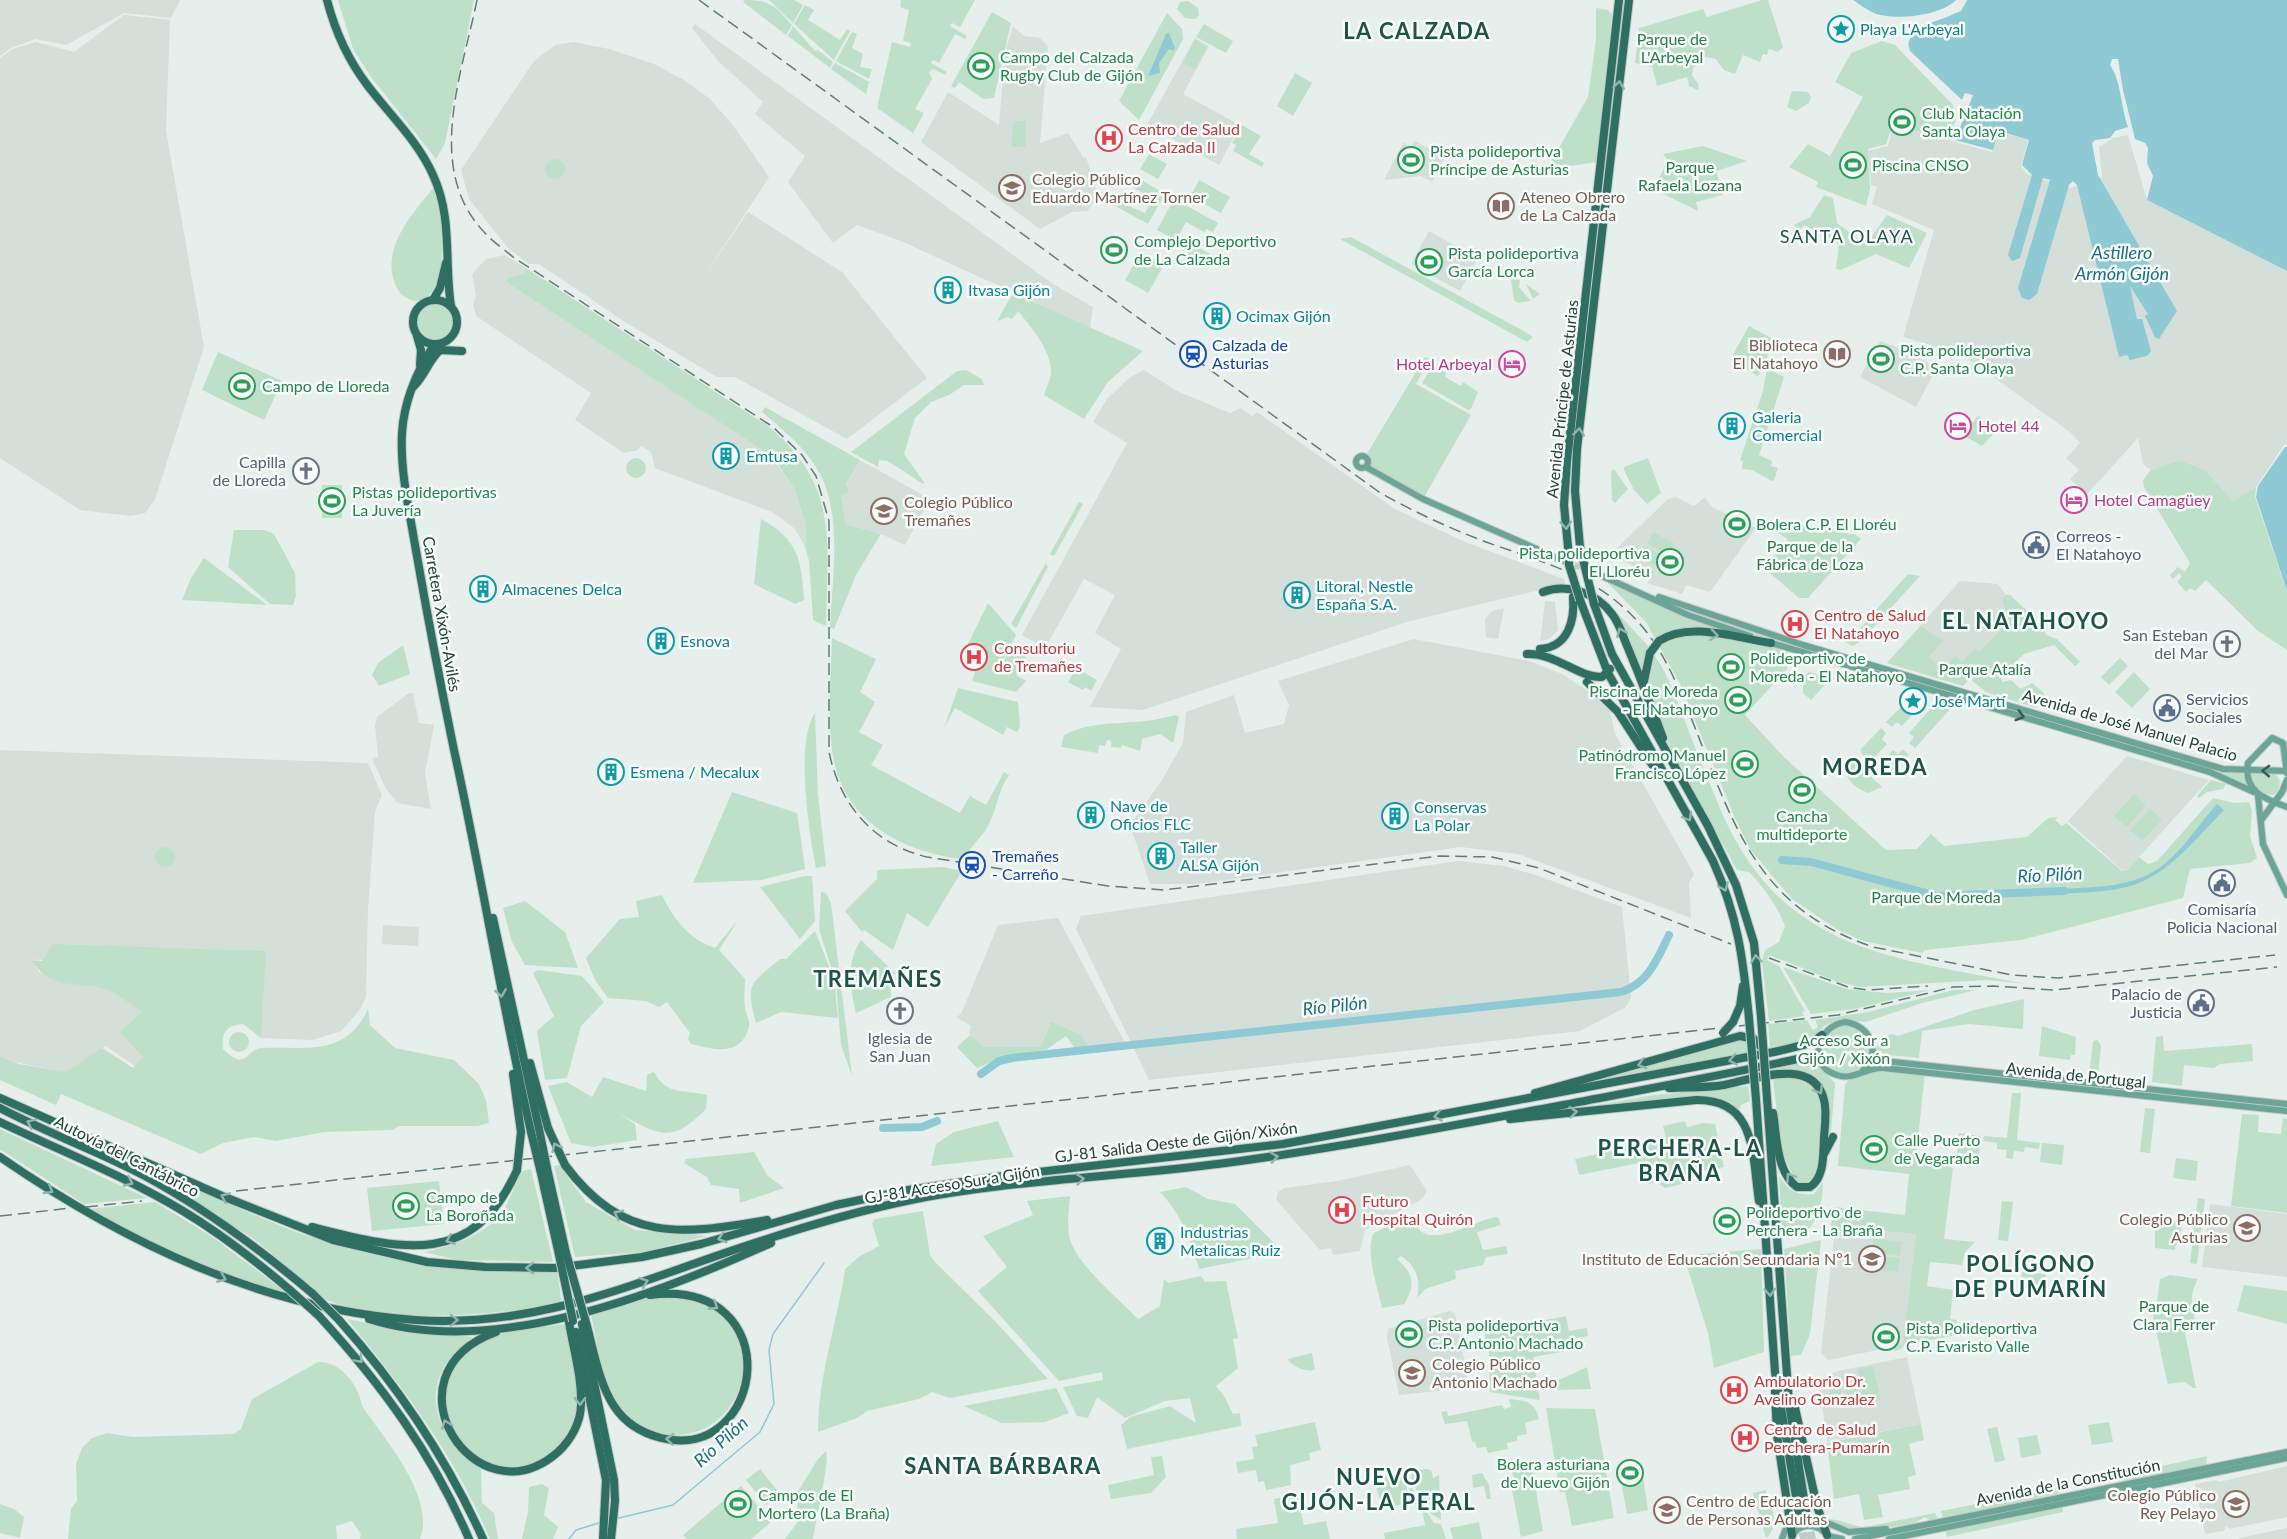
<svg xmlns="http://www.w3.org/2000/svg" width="2287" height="1539" font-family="Lato,sans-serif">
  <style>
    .built { fill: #d4dfda }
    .green { fill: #bfe0c8 }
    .water { fill: #8ec9d4 }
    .pier { fill: #e6efeb }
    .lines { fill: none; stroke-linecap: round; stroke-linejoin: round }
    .stream { stroke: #8ec9d4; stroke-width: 1.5 }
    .river { stroke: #8ec9d4; stroke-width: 8 }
    .major-tunnel { stroke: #bfccc8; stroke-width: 6; stroke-dasharray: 6 3; stroke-linecap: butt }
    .highway-tunnel { stroke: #bfccc8; stroke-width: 8; stroke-dasharray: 8 4; stroke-linecap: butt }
    .major-casing { stroke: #c2cac8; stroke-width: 8 }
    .highway-casing { stroke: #c2cac8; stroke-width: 10 }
    .major { stroke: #6aa596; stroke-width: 6 }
    .highway { stroke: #2f6f62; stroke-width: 8 }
    .rail { stroke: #5f7d75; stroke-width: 1.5; stroke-dasharray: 12 6; stroke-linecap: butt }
    .highway-bridge-casing { stroke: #c2cac8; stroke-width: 10; stroke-linecap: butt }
    .highway-bridge { stroke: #2f6f62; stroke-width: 8 }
    .oneway { stroke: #93b5ae }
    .oneway2 { stroke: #365b51 }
    .labels { text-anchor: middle; stroke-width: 5; stroke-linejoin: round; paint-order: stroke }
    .culture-label { font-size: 16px; fill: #0d838f; stroke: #f7fbf9; text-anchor: start }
    .park-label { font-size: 16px; fill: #2d7a4b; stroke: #f7fbf9 }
    .leisure-label { font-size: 16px; fill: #27864d; stroke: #f7fbf9; text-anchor: start }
    .health-label { font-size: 16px; fill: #be3a42; stroke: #f7fbf9; text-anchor: start }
    .education-label { font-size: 16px; fill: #785e54; stroke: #f7fbf9; text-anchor: start }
    .transit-label { font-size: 16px; fill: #164399; stroke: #f7fbf9; text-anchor: start }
    .hotel-label { font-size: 16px; fill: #b23c85; stroke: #f7fbf9; text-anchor: start }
    .street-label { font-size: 16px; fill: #24423a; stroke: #f7fbf9 }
    .worship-label { font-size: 16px; fill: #5b616d; stroke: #f7fbf9; text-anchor: end }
    .service-label { font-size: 16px; fill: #4e5e75; stroke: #f7fbf9; text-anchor: start }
    .neighbourhood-label { font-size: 18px; letter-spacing: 1.5px; fill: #1f5548; stroke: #f7fbf9 }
    .water-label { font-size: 18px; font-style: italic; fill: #1c6f80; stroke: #f7fbf9 }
    .district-label { font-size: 22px; font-weight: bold; letter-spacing: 1.5px; fill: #1f5548; stroke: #f7fbf9 }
  </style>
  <rect width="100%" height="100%" fill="#e6efeb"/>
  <g class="built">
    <polygon points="0,0 180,0 171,18 124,13 66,45 36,39 11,48 0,56"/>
    <polygon points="124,15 170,20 166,131 204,347 155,499 145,513 131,516 80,510 0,458 0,58 13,49 36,42 74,52"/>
    <polygon points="695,24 1053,284 1093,307 1090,328 901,241 857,225 833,243 788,182 805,156 755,114 763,102 718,61 692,28"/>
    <polygon points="1013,27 1024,36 1040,38 1048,46 1040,143 1068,133 1084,158 1086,157 1098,194 1088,211 1072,212 1040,229 921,142 948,92 999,125 1005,52"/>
    <polygon points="1195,38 1209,46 1183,94 1240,125 1219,165 1147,125"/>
    <polygon points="574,42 609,49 654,64 684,80 710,99 732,124 769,177 702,280 748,212 842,272 927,378 847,439 735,377 717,377 625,322 539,264 529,264 508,248 469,199 461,170 534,61 555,45"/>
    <polygon points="1893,125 1992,152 2000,132 2028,140 2021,166 2027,174 2070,188 2102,177 2099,147 2113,138 2128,135 2147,200 2287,271 2287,445 2284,445 2256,487 2233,501 2205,470 2179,460 2151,470 2143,464 2138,438 2087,494 2070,479 2079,470 2066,458 2080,443 2070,432 1961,354 1903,337 1934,230 1872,204 1877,187 1871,185 1868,151 1888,146"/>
    <polygon points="1415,141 1445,157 1432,182 1421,176 1384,180 1404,142 1411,148"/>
    <polygon points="1429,231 1478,258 1460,291 1411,264"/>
    <polygon points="505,255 526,268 523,274 509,277 506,282 769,453 795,490 806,526 805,546 794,528 772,512 655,468 651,452 641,446 638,450 624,453 575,420 591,393 476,316 473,305 476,295 472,274 486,259"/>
    <polygon points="1880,341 1902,349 1937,367 1916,407 1860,377"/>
    <polygon points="1144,370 1177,391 1230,413 1241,408 1252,416 1257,412 1395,509 1465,542 1564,579 1565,584 1410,621 1143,710 1090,707 1121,649 1095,633 1115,595 1084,579 1045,648 1022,635 1127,443 1093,422 1107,399 1129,378"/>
    <polygon points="860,460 930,499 905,545 881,534 846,524 841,494"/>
    <polygon points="1676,497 1694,506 1705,497 1712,507 1756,528 1710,592 1686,585 1682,594 1647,583 1651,574 1610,555 1668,499"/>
    <polygon points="1960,581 1998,584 2006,595 2002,600 2009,622 1947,681 1887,663"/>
    <polygon points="1545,601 1555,602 1558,630 1549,639 1540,641"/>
    <polygon points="1504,608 1498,639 1486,637 1485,619 1492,611"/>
    <polygon points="1414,639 1529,661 1562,674 1588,691 1610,711 1615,734 1694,874 1689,883 1691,918 1518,854 1461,847 1197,884 1150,884 1130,825 1162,780 1183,743 1186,712 1234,695 1245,733 1284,724 1289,705 1278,681"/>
    <polygon points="409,693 413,693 419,723 434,725 425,773 431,809 397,803 385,787 372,758 378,757 375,726 377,717"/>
    <polygon points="0,750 368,763 382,795 375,812 368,909 366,997 359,1011 341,1031 313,1040 261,1038 265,951 31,960 40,973 106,986 144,1011 144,1054 136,1067 106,1046 69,1073 0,1059"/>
    <polygon points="2127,756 2209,780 2128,869 2122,870 2068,821"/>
    <polygon points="1458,861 1504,866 1536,875 1622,907 1631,997 1626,1007 1580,1031 1149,1080 1076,929 1081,916"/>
    <polygon points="1058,918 1125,1043 1088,1046 1082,1035 1051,1021 1041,1047 984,1047 969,1034 971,1026 956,1017 961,1014 998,925"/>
    <polygon points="383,925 419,927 418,946 382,944"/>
    <polygon points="1410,1165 1427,1191 1422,1199 1365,1230 1360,1251 1333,1255 1331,1248 1320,1250 1276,1200 1278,1192 1284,1188 1337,1181"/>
    <polygon points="2210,1204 2287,1214 2287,1277 2202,1267"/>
    <polygon points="1835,1227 1916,1234 1903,1345 1828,1360 1821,1353"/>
    <polygon points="1450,1311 1455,1314 1469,1384 1466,1388 1399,1395 1387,1338 1388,1329"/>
    <polygon points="1907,1357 1921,1424 1827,1442 1820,1389 1824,1377 1838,1371"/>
    <polygon points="2287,1466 2287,1517 2230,1529 2226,1526 2224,1531 2205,1534 2195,1484 2216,1480 2219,1482"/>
    <polygon points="2287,1528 2287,1539 2238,1539 2239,1538"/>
  </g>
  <g class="green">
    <polygon points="338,0 474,0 445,143 436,159 371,77 353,49"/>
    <path d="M745,0C771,0 775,6 792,25L786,35L743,2Z"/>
    <polygon points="769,0 794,0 803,5 793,23"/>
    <polygon points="901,0 975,0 960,27 952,23 950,26 967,36 965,39 955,34 939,63 933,60 931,63 947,72 945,75 933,69 929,72 932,79 915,109 924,113 913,133 877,108 892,42 910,47 911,43 903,41 909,10 900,7"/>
    <polygon points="1619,0 1629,0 1609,164 1602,165"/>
    <polygon points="1762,0 1768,0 1783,47 1778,52 1769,49 1767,55 1763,54 1760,62 1743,55 1735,74 1724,70 1716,59 1705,57 1693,68 1692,75 1699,85 1698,90 1689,86 1687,77 1657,86 1652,67 1635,63 1639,28 1703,9 1707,17"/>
    <polygon points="1188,1 1198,8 1199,15 1195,19 1185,18 1177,9 1180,2"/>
    <polygon points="805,5 814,10 808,20 840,40 847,29 850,31 834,60 794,24"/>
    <polygon points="1596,8 1608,10 1612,15 1598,162 1555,168 1552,160 1588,97 1596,40"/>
    <polygon points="992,12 1011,23 994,98 983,99 959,82 955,88 951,86"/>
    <polygon points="1167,13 1182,29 1183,39 1139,120 1119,101"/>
    <polygon points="1204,24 1233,41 1226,53 1196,37"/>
    <polygon points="793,26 815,51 818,50 833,62 830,68 788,36"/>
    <polygon points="852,32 857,34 852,48 863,54 860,67 872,69 869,79 836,61"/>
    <polygon points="1195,40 1207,47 1195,69 1183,63"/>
    <polygon points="1882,41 1895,45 1953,105 1953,118 1956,119 1950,140 1893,125 1886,144 1868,149 1870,189 1866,206 1816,187 1818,182 1789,167 1808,144 1830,156 1863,97 1835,82 1851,53"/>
    <polygon points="835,63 869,82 866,94 831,69"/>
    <polygon points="1295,73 1312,83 1293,116 1277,106"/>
    <polygon points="1792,91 1808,92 1811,97 1809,103 1796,111 1787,107"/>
    <polygon points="1013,121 1026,121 1026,147 1012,147"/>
    <polygon points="1242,125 1261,136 1249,154 1264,163 1262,167 1233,151 1236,145 1232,143"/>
    <polygon points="1703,146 1747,161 1716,171 1723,195 1696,202 1698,211 1653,189 1668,161 1663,154"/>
    <polygon points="1149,154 1167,164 1158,179 1140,169"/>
    <circle cx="555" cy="169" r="10"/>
    <polygon points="1136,177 1169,196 1166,201 1162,199 1148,224 1108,202 1110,198 1145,213 1153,199 1131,186"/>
    <polygon points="1199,180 1230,197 1221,213 1190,197"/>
    <path d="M433,188C443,209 452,298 417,301C410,301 402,296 398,290C377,252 411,216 433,188Z"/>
    <polygon points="1824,195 1833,198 1837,223 1866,245 1887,215 1927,233 1909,268 1876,254 1841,270 1836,269 1839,244 1804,225 1797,234 1794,225 1810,217"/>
    <polygon points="1174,199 1218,223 1213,232 1207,229 1204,232 1186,222 1176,240 1157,230"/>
    <polygon points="1351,237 1518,328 1533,337 1527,342 1340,239"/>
    <polygon points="1192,244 1210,254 1211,258 1208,265 1203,267 1185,257 1186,246"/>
    <polygon points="1141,252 1164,265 1148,293 1125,280"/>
    <path d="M526,268L768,426C840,486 827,541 826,626L813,620L809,561L805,546L806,526L795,490L773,457L506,282L509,277L523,274Z"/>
    <polygon points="1514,278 1520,280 1519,287 1530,300 1533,299 1526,284 1540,294 1530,301 1518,303 1514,300 1511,279"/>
    <path d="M1013,293L1143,351L1108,382L1084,419L1044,395C1046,388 1051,379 1051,372C1052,351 1030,326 1018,311L1012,319L1008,317L997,321Z"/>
    <circle cx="435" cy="323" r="19"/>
    <polygon points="1749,326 1771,338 1767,357 1758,376 1730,360"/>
    <polygon points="218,352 282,381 264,420 202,390"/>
    <polygon points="1425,357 1429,359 1416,384 1471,415 1423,499 1367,465 1365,457"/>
    <polygon points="1433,365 1446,373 1445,377 1461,386 1463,382 1478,392 1471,409 1468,410 1422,383"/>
    <polygon points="1767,368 1784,377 1759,455 1772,461 1771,466 1778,468 1774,480 1772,481 1752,470 1742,469 1743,461 1740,460 1763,391"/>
    <polygon points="966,370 982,379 984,385 964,385 949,395 931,402 915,418 904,454 924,482 923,484 888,461 879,460 878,467 851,452 957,371"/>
    <path d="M765,407L860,460L846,484L849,493L841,495L846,524L881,534L856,575L834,629L830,628C832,583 841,529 825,485C814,455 786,432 762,412Z"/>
    <polygon points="1978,416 1997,430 1982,446 1963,435"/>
    <circle cx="636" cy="468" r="10"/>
    <polygon points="1648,458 1661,493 1647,504 1634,490 1624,470 1624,467"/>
    <polygon points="2179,460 2205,470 2233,501 2256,487 2255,497 2287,592 2287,650 2258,631 2206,580 2195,591 2190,588 2186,592 2177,582 2182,576 2179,573 2173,579 2170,575 2178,567 2185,572 2190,563 2144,487 2143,480 2151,470"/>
    <polygon points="1614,469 1628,489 1615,503 1612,500 1611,472"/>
    <rect x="322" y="485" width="20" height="33"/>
    <polygon points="1079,502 1083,504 1054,556 1050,554"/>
    <path d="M761,519C799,540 801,560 804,600L795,604L754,584Z"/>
    <polygon points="1786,522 1856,535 1861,539 1808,598 1799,598 1764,568 1788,540 1778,532"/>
    <polygon points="234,530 265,530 274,534 295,573 296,596 293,605 270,604 228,567"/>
    <polygon points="1653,532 1675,544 1670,555 1647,544"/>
    <polygon points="1646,547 1664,556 1658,567 1640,558"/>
    <polygon points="204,558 267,605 182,600 191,578"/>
    <polygon points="1046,563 1048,567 1016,628 1011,624"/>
    <polygon points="1908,574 1920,576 1860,642 1852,646 1844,641 1849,635 1852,637"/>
    <polygon points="1606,581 1764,645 1787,652 1787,669 1745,715 1784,757 1886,850 1917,849 1931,834 1944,846 2027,837 2048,818 2058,817 2055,820 2062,826 2066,823 2122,871 2128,869 2139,857 2148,864 2157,861 2213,798 2234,803 2249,802 2252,811 2250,836 2257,858 2250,863 2190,869 2183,898 2021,940 1925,950 1922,953 1863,941 1838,930 1792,899 1775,879 1750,849 1735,818 1680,684 1646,622"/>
    <polygon points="2006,595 2010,595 2036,619 2037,623 2042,625 2046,635 2057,639 2080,662 2075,666 2054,645 2024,654 2001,676 2002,682 2011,680 2021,689 2032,683 2043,692 2045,698 2036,708 1986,692 1970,679 1963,686 1887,663 1921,626 1943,641 1929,657 1942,670 1955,656 1962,662 1975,648 1979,651 2009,622 2002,600"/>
    <polygon points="988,603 1016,635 997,672 1008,677 998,671 1014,644 1029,653 1016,675 1026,681 1016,692 972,681 982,651 967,646"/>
    <polygon points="1610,605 1650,648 1641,670 1619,617"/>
    <polygon points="1672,605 1804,648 1805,650 1770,641"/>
    <path d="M832,638L876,659L860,692L875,702L859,732L883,745L871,765L960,813L970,796L986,805L1004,772L1009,775C998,791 997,808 989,824C982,838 970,845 965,860C895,850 836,818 831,739C828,705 831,671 832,638Z"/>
    <polygon points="403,645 410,674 379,686 372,675 378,663"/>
    <path d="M1654,655C1670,676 1678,705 1688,729C1697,753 1707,777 1717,801C1777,951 1887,957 2027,984L1988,980L1860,987L1838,982L1769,955L1767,960L1779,966L1805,1011L1802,1012L1804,1016L1769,1021L1762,961L1765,950L1779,942L1785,926C1778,906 1764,888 1749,872L1737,870L1670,748L1647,683V673Z"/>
    <polygon points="2120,658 2128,666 2109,685 2101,677"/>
    <polygon points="1076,668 1097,680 1091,691 1085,687 1083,690 1068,682"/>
    <polygon points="1809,672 1831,678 1811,700 1803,693 1803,677"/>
    <polygon points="2134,672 2150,689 2132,708 2115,692"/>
    <polygon points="958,688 1018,702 1020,727 1017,732 1007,727 1003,735 955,708 944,728"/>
    <polygon points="1914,694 1923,703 1902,726 1897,722 1892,727 1886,722"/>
    <polygon points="1951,704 1951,708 1915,748 1909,743 1914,737 1909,733 1933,706"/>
    <path d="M815,713L818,795L826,866L816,868C809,833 795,742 815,713Z"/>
    <path d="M1176,715L1179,717L1173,743L1160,734L1142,739L1140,751L1122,745L1121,748L1111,747V741L1107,740L1105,746L1099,745L1098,753L1061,747L1064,735C1088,723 1108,724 1134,722C1148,722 1162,718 1176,715Z"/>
    <polygon points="2045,719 2226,771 2244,774 2248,786 2224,774 2050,723"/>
    <polygon points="1881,728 1886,733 1882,739 1887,744 1872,760 1865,758 1860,750"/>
    <polygon points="1903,749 1909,755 1889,777 1885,777 1878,766 1893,750 1898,754"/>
    <path d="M1850,758L1882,787L1868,793C1853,788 1838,773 1850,758Z"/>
    <polygon points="2250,773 2276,774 2280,781 2278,791 2273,795 2261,793 2252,782"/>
    <polygon points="2211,780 2226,784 2223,789 2207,792 2199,798 2197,796"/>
    <polygon points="732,792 797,813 805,869 761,880 693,883"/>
    <polygon points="2134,794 2146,805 2127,827 2114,816"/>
    <polygon points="2150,809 2162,820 2142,841 2130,830"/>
    <circle cx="165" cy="857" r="10"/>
    <polygon points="943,867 962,871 928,927 907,913 893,950 864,930 862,932 845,911 877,879 877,870"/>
    <polygon points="805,876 812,876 815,921 800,939 760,887"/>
    <polygon points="821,892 826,893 831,903 852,1076 841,1045 836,983 819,929"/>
    <path d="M662,895C674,920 689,939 715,948L738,920L719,950L745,979C745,990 743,1001 746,1012C747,1016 750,1021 749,1026C742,1057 714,1050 691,1044L688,1039L690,1033L667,1002L659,1007L646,1001L608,998L595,980L586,958L620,919L639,917L636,901Z"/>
    <polygon points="525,901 565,932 578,968 525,965 512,942 503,908"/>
    <path d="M815,931L834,979L838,1018L781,1012L756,1023C745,982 750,985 780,959H786Z"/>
    <path d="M861,940L896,974L890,976L891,997L856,1013C850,988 846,962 861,940Z"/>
    <path d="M53,944L266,951L261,1038L243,1024C226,1025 221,1033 223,1049C247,1073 245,1049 262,1048C306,1046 345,1058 368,1009L370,1025L395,1048L454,1060L479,1084L486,1100L489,1123L477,1126H399L392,1130L324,1132L276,1141L254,1137L223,1143L201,1154L61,1094L56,1105L0,1080V1057L19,1064L66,1072L102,1048L133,1068L143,1057L120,1032L142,1012C131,1005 115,991 102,988C72,981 51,990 31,960L42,961Z"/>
    <polygon points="1783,967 1847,989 1886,993 1931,990 1855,1009 1811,1014"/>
    <polygon points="538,970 582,976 604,1002 581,1026 567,1078 545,1080 537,1031 554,1016 533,973"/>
    <polygon points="1953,990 1976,990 1922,1003 1866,1022 1840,1019 1824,1026 1817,1035 1805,1041 1770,1048 1768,1024 1807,1020 1813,1030 1818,1027 1815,1020 1868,1012"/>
    <polygon points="2024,999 2023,1029 1969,1024 1922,1031 1919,1058 1889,1055 1889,1058 1876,1050 1880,1039 1892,1034 1898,1036 1974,1010"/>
    <polygon points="1051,1021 1082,1035 1089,1048 1075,1048 1066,1036 1046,1050 1008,1055 977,1068 957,1047 970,1035 984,1047 1041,1047"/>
    <circle cx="1845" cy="1049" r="24"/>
    <polygon points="2042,1026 2076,1037 2075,1055 2071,1055 2070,1060 2039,1056"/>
    <circle cx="239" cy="1042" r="10"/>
    <polygon points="2163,1036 2164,1051 2252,1044 2253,1061 2220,1064 2214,1068 2184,1065 2182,1086 2152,1082 2156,1037"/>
    <polygon points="1746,1038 1747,1053 1590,1082"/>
    <polygon points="2097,1040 2101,1045 2098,1077 2089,1076 2093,1041"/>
    <path d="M1808,1062L1816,1064L1835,1083L1831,1132L1827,1142C1827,1093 1832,1067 1772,1073L1771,1068Z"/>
    <polygon points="1871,1068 1925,1072 1916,1157 1948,1164 1953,1169 1944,1239 1975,1242 1965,1252 1962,1265 1930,1262 1927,1286 1953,1290 1950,1319 1957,1320 1952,1336 1904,1345 1901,1349 1895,1351 1893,1347 1903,1344 1916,1234 1831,1227 1834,1207 1905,1215 1909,1174 1838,1166 1845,1085 1851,1076"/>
    <path d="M654,1072C667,1096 683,1089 707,1095L706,1109C671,1144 661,1136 620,1114L635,1124L637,1140L593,1147L571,1143L548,1086L567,1082L592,1097L603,1077L646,1091L647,1075Z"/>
    <path d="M1787,1077C1799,1078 1810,1080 1816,1090C1827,1105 1823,1174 1807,1184L1796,1182L1781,1149L1773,1079Z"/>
    <polygon points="1748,1086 1750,1101 1741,1105 1739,1110 1722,1100 1697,1097 1575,1109 1654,1095"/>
    <polygon points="2012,1093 2021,1093 2017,1140 2040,1143 2039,1149 2025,1147 2024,1152 2014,1151 2013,1159 2006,1158 2007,1150 1997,1149 1997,1143 1983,1141 1984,1136 2007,1138"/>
    <polygon points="2145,1108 2155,1109 2150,1153 2140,1152"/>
    <polygon points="2242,1114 2259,1115 2258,1132 2281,1134 2283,1118 2287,1119 2287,1213 2231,1206"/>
    <polygon points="998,1121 1014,1157 931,1166 936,1144 954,1132"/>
    <polygon points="1685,1121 1687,1127 1703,1123 1715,1124 1724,1167 1690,1174 1691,1182 1665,1188 1656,1182 1649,1184 1644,1162 1579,1175 1575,1159 1666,1139 1663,1126"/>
    <polygon points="0,1129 147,1198 84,1204 0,1149"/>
    <polygon points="1959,1133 1981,1136 1979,1155 1957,1153"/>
    <polygon points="2042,1143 2064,1145 2062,1165 2040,1162"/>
    <polygon points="754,1152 768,1176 784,1188 740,1203 739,1189 711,1185 707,1177 684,1163 686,1159"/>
    <polygon points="2176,1158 2198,1161 2196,1181 2173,1178"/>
    <polygon points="559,1165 586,1202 635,1230 707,1236 643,1252 575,1257 554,1166"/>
    <path d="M141,1167L154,1170C201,1190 248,1214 296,1232C379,1261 469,1276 557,1271L562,1304C497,1314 388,1326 327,1300L254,1239Z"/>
    <path d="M531,1169L553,1262L457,1260L424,1252C449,1248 483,1235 500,1215C509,1203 515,1186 520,1172Z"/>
    <path d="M1779,1176C1788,1190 1796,1196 1814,1194L1823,1182C1823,1208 1814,1241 1782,1238Z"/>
    <polygon points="439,1181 444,1224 372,1231 367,1188"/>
    <path d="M1186,1187L1208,1199L1235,1204L1283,1252L1199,1269C1191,1240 1181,1214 1160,1192Z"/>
    <path d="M1070,1196C1069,1209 1067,1223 1069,1235C1073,1262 1119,1299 1138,1319L1160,1306L1164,1279L1168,1283L1201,1276L1205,1282L1226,1281L1238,1338L1233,1339L1238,1368L1216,1386L1224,1396L1233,1414L1240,1413L1241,1426L1127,1449L1121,1425L1130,1417L1170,1406L1196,1423L1190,1398L1165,1401L1125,1418L1097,1397L1088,1418L1077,1416L1063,1387L1103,1380L1102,1372L1059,1381L978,1291L1007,1267L983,1236L1033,1215L1027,1201Z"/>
    <polygon points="2198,1198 2205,1199 2197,1264 2190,1263"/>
    <polygon points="2002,1201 2013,1202 2008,1241 1998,1240"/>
    <polygon points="155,1202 211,1236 285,1292 244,1282 200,1266 88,1209"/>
    <path d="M923,1211L930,1255L935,1262L994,1320L1048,1379L950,1398L932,1392L919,1399L867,1411L857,1418L818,1432C818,1376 837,1324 845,1269L860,1256L879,1246L872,1223L875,1219Z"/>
    <path d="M1413,1214C1419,1260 1477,1217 1498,1217L1501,1225L1477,1232L1483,1250L1506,1246L1508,1254L1486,1257L1483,1265L1455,1271L1456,1279L1425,1289L1417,1298C1421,1280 1417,1267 1401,1256L1397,1259C1414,1274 1416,1285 1404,1304L1382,1308C1378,1289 1364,1249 1374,1233Z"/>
    <polygon points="2155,1219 2182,1222 2179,1244 2176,1244 2175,1250 2155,1248"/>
    <polygon points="1874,1238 1902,1242 1900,1256 1872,1252"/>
    <polygon points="1821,1240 1810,1334 1801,1355 1791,1356 1784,1249"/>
    <polygon points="1761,1249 1764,1352 1714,1368 1708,1333 1685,1260 1700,1254"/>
    <polygon points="1872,1255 1900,1258 1898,1272 1870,1269"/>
    <polygon points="2022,1272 2046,1274 2044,1288 2021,1286"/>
    <path d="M2170,1275L2198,1279C2194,1286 2191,1294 2192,1303C2193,1317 2200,1323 2185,1333L2196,1388H2193L2185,1382L2168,1384L2166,1377L2152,1310L2156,1308L2160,1279Z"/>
    <polygon points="2244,1285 2287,1291 2287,1324 2237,1311"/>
    <path d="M668,1297C680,1298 692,1299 704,1303C779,1334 740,1452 659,1433C643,1429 628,1420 618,1406C601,1381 598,1344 591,1315L642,1299Z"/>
    <polygon points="1566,1316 1569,1331 1587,1328 1588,1336 1571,1339 1573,1350 1533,1357 1540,1400 1490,1392 1489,1354 1484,1332"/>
    <path d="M347,1319L411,1331L473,1337C417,1375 428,1434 481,1469L482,1503L494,1513L498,1539H490C455,1456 404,1388 347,1319Z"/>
    <path d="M567,1324C570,1348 582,1391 576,1414C572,1431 562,1445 549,1455C479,1507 401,1392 474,1345C501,1328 536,1328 567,1324Z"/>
    <path d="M1312,1353L1315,1370C1304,1372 1294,1367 1287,1359Z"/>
    <path d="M318,1362C341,1361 359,1386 362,1406C385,1440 436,1497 420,1539H360L361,1534L352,1521L336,1526L337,1539H68L71,1509L77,1501L76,1464L82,1448L92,1438L107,1433L132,1437L234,1434L241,1429L252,1399Z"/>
    <polygon points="1873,1366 1881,1400 1864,1404 1858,1369"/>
    <polygon points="1587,1367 1591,1389 1557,1390 1556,1387 1546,1389 1545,1382 1561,1379"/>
    <polygon points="1856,1375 1860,1400 1847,1402 1843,1377"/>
    <polygon points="1839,1380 1844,1404 1833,1406 1827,1382"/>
    <polygon points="1056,1388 1069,1413 1045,1422 1002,1423 964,1406"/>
    <path d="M1509,1399C1526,1401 1535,1401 1539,1419L1525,1423L1527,1434L1517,1436V1441L1507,1443L1508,1449L1488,1453L1486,1447L1477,1448L1475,1442H1472L1467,1421L1445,1424L1441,1412L1447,1411L1448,1416L1502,1405L1504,1409L1511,1407Z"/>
    <polygon points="1546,1408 1595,1409 1614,1518 1572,1526 1565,1492 1560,1492"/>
    <polygon points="1315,1422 1321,1450 1309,1453 1310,1460 1290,1465 1291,1485 1266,1490 1264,1481 1258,1482 1256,1470 1238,1473 1236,1462 1254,1459 1252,1447 1258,1446 1255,1435"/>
    <polygon points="2109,1422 2113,1442 2092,1445 2088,1425"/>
    <polygon points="1921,1424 1924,1440 1909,1444 1916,1475 1908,1477 1910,1489 1878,1495 1883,1517 1864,1520 1859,1494 1834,1499 1827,1443"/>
    <polygon points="1997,1427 2005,1460 1995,1463 1987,1429"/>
    <polygon points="2037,1435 2041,1454 2021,1458 2018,1438"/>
    <path d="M826,1451C830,1461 815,1524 813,1539H785L797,1523L798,1491L818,1459Z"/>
    <polygon points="1162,1456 1166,1477 1151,1493 1111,1499 1108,1485 1154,1475 1151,1457"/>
    <polygon points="2207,1456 2206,1465 2125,1481 2108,1478"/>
    <polygon points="1532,1468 1543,1531 1521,1537 1510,1479 1514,1478 1512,1472"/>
    <polygon points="760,1469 780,1494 766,1505 746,1480"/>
    <polygon points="1426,1469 1431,1470 1433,1478 1439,1475 1441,1520 1431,1514 1411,1481 1412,1472"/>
    <polygon points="1482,1473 1489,1485 1491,1499 1487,1499 1484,1486 1473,1488 1472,1475"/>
    <polygon points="1399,1474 1401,1479 1405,1479 1410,1503 1382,1508 1374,1479"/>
    <polygon points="1643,1477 1648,1510 1627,1514 1621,1481"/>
    <polygon points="1408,1482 1434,1523 1441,1524 1446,1539 1385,1539 1384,1533 1425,1525 1421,1504 1413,1504"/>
    <polygon points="542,1484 549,1488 544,1515 558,1527 553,1539 522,1539 528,1512 529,1487"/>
    <polygon points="741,1486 771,1522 751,1539 687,1539 683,1535"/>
    <polygon points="2058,1488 2060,1493 1943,1518 1941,1511"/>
    <path d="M1766,1490C1770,1506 1782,1525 1766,1538L1753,1493Z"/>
    <polygon points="1297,1494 1304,1525 1326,1521 1330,1539 1237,1539 1236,1529 1278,1523 1274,1499"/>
    <polygon points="0,1504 14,1509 24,1517 20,1538 0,1533"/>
    <polygon points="2062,1506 2063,1512 1947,1537 1945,1529"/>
    <path d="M1935,1513L1938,1520L1931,1521L1925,1517L1913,1524L1884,1528L1845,1529L1827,1520C1838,1517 1853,1527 1865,1527Z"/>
    <polygon points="1479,1522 1482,1539 1453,1539 1450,1528"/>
  </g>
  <g class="water">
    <path d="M1853,0H1956C1941,16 1894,21 1874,13C1867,10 1859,4 1853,0Z"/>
    <path d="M1967,0H2287V271L2147,200L2153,176L2147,163L2148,148L2145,143L2135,139L2123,90L2118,59H2112L2110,65C2121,80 2121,107 2128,127L2115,131L2110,138L2095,140L2092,143L2098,175L2177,311L2159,339L2155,337L2145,316L2148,314L2130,286L2137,319H2142L2151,351L2147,356L2130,360L2127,355L2119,357L2077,185L2073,181L2069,185L2037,294L2029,300L2022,298L2018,288L2050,180L2043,178L2020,258L2012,261L2008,255L2032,175L2022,165L2029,140L1999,131L1993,150L1955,140L1973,95L1965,93L1962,100L1910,51L1908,44L1914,29C1931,20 1959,19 1967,0Z"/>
    <polygon points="1169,33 1175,48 1173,51 1169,49 1159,63 1160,73 1148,76 1166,34"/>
    <polygon points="2285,447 2287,447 2287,591 2256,497 2258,486"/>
    <path d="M2217,804L2224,810C2197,837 2169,875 2130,886C2107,893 2080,892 2055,894V889C2090,887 2127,889 2158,869C2181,853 2199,824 2217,804Z"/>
  </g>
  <polygon class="pier" points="1964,0 1967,0 1961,11 1914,29 1908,39 1909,54 1906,51 1905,38 1912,27 1953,12"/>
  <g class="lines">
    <g class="stream">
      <polyline points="615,1519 673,1505 760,1432 774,1404 769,1350 773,1334 824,1263"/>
      <polyline points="569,1539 576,1530 602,1522"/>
    </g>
    <g class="river">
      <polyline points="1782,860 1811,862 1937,896 2064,891"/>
      <path d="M981,1074L999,1061L1012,1058L1621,992C1649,983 1657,959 1669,935"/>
      <polyline points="883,1128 922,1127 937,1121"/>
    </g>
    <polyline class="major-tunnel" points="1566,562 1587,570"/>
    <g class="highway-tunnel">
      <polyline points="1808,1520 1812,1539"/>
      <polyline points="1800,1521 1804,1539"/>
    </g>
    <defs>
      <g id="major">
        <circle cx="1362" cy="462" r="6"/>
        <polyline points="1366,467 1423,499 1564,561"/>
        <polyline points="1591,571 1688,615 1750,636"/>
        <polyline points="1659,597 1803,645 2223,769 2287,771"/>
        <polyline points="1768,642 2210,772 2254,792"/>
        <path d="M2287,773L2283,743L2272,738L2248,763C2243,791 2264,799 2287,807"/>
        <polyline points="2258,795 2263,844 2287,895"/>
        <polyline points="2262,819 2282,792 2287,780"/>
        <polyline points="1874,1053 1884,1061 2287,1104"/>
        <path d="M1863,1070C1882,1051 1870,1025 1845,1022C1817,1026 1806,1066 1837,1075C1853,1081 1866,1067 1883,1068L2287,1111"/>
        <polyline points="1823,1521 1849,1532 1886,1529"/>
        <polyline points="1828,1536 1842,1539"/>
        <polyline points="1782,1539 1789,1520"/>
        <path d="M1791,1539C1798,1521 1820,1522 1829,1539"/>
        <polyline points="1855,1539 2287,1452"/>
        <polyline points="1889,1539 2287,1458"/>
      </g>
      <g id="highway">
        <path d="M327,0C335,31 348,60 368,86C390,115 418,141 433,175C453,218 444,261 451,306"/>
        <circle cx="435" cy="322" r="22"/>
        <polyline points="433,300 440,288 446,263"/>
        <polyline points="417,336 421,350 420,365"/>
        <path d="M434,345C417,371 404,401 402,433C400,471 409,509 415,545C427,614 440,682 454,750C482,877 502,1005 531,1132"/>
        <path d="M413,387C425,376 428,361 440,350L462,351"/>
        <polyline points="1568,547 1564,505 1567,461 1619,0"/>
        <polyline points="1580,547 1575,491 1577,449 1629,0"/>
        <path d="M1543,592C1567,583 1597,593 1612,614C1620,624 1623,637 1628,648C1640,677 1652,708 1663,738"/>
        <path d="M1580,600L1608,673L1713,861C1738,917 1743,958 1749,1018"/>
        <polyline points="1594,604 1612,654 1708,826 1736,885 1754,943 1761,1017"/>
        <path d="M1659,641C1689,621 1737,638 1771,643"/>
        <path d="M1540,649C1568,647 1575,621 1573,597"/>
        <path d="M1527,654C1556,653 1579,678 1602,677L1610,669"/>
        <polyline points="1644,681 1650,653"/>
        <polyline points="1587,682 1618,712 1659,775"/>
        <polyline points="493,918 539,1129"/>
        <polyline points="1733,1022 1740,1006 1743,986"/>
        <polyline points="530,1063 548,1128"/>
        <polyline points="513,1074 521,1132"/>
        <path d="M1669,1088C1687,1087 1706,1088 1724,1085C1754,1079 1814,1056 1824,1100C1827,1111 1825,1125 1824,1137C1823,1154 1825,1177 1810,1187H1797C1776,1172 1777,1136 1773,1113"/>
        <polyline points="1535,1093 1740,1036 1754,1039 1763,1049"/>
        <polyline points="0,1098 222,1196 333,1240 427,1262 485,1267 555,1268 642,1257 701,1244 836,1205 908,1190 1003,1176 1283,1144 1774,1052 1811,1043 1822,1035"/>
        <polyline points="1767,1098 1789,1403 1807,1518"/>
        <polyline points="1756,1099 1775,1372 1800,1520"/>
        <path d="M0,1108C47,1133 98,1151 145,1176C206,1209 260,1249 313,1294"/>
        <path d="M1510,1119L1696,1100C1757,1099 1752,1155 1759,1201"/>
        <path d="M0,1122C61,1151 125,1176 183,1211C221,1234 256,1261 290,1290"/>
        <polyline points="1824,1154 1833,1137"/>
        <path d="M0,1157C125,1243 262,1309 415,1320C519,1327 603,1296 699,1262C767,1238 835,1216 906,1201C1013,1179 1125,1177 1233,1162C1342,1147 1450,1126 1558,1106C1641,1090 1724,1075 1807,1057L1821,1062"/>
        <path d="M565,1165C623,1243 681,1235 767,1220"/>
        <polyline points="547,1168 566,1253"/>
        <polyline points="540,1169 559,1255"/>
        <path d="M312,1227C399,1249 473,1270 517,1170"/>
        <path d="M319,1316C382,1385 432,1453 469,1539"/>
        <path d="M369,1319C493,1359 658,1294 771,1243"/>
        <path d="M585,1319C593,1346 598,1382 614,1406C625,1423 642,1433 661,1438C765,1464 791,1278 650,1295"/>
        <path d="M339,1320C399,1387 446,1457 483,1539"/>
        <polyline points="582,1324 614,1480 615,1501 611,1539"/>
        <path d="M496,1332C379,1375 476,1524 558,1452C571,1440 581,1422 581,1404C582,1377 573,1348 569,1322"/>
        <polyline points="576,1332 606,1480 603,1539"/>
        <polyline points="1775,1391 1777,1435 1792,1535"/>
        <polyline points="1793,1399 1817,1506 1827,1535"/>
      </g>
    </defs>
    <use href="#major" class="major-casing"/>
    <use href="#highway" class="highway-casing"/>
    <use href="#major" class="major"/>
    <use href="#highway" class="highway"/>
    <g class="rail">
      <path d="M477,0C462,74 424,170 485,233C493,242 504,249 513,257L773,427L802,455L816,476L829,521V752C840,805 873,844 927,857L1108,886L1164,890L1440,856L1492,857L1539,868L1731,944"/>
      <path d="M699,0L1379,492C1414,512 1449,528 1486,542C1544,563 1597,575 1640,624C1663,650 1677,684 1690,715C1732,820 1754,907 1873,947L2012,975L2058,978L2275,955"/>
      <polyline points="1769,958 1848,987 1867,990 1928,986"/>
      <polyline points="236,1191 1838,1015 1953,987 1993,986 2053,990 2277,967"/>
      <polyline points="86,1207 142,1201"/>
      <polyline points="0,1216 71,1208"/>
    </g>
    <defs>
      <g id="highway-bridge">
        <polyline points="1568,547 1569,565 1580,600"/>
        <polyline points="1580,547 1594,604"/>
        <polyline points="1650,653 1659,641"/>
        <polyline points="1761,1017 1767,1098"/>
        <polyline points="1749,1018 1756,1099"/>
        <polyline points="1723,1033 1733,1022"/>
        <polyline points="548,1128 565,1165"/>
        <polyline points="539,1129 547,1168"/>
        <polyline points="531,1132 540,1169"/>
        <polyline points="517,1170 521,1132"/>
        <polyline points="566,1253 585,1319"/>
        <polyline points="559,1255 573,1321"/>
        <polyline points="290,1290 319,1316"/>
        <polyline points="313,1294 339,1320"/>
      </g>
    </defs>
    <use href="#highway-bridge" class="highway-bridge-casing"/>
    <use href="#highway-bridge" class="highway-bridge"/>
  </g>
  <defs><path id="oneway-chevron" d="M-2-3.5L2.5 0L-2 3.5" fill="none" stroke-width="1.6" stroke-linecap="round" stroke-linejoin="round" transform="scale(1.5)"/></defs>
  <g class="oneway">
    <use href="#oneway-chevron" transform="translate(1619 85) rotate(-83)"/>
    <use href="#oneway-chevron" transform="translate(1579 432) rotate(-84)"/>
    <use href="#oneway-chevron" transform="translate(1566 525) rotate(86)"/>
    <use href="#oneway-chevron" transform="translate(1621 632) rotate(-113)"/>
    <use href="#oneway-chevron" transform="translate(1714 635) rotate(8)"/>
    <use href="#oneway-chevron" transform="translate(1688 817) rotate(60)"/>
    <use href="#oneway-chevron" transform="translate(1724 887) rotate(67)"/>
    <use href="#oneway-chevron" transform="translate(1756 959) rotate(-97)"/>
    <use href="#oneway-chevron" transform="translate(501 993) rotate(81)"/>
    <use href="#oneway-chevron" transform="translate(1733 1060) rotate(169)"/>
    <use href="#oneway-chevron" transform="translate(1642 1064) rotate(164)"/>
    <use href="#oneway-chevron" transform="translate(1819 1090) rotate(58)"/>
    <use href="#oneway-chevron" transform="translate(1573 1112) rotate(-6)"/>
    <use href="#oneway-chevron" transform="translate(1438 1116) rotate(169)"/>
    <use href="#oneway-chevron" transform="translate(31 1123) rotate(-154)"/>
    <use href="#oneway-chevron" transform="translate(556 1147) rotate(-115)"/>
    <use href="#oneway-chevron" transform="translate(1274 1157) rotate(-8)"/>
    <use href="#oneway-chevron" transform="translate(1790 1177) rotate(-124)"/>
    <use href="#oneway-chevron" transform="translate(1080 1179) rotate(-6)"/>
    <use href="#oneway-chevron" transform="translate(129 1182) rotate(25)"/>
    <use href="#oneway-chevron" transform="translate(49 1190) rotate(31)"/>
    <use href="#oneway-chevron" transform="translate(225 1197) rotate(-157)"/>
    <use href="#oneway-chevron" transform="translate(618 1214) rotate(-152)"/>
    <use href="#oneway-chevron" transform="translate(722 1238) rotate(164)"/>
    <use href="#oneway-chevron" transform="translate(450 1240) rotate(158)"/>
    <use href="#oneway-chevron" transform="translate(530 1268) rotate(180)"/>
    <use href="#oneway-chevron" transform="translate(222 1278) rotate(22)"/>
    <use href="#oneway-chevron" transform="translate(644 1282) rotate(-20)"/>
    <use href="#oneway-chevron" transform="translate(1770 1292) rotate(86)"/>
    <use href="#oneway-chevron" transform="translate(714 1306) rotate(33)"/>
    <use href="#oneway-chevron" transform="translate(454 1320) rotate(-2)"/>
    <use href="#oneway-chevron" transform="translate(359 1359) rotate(47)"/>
    <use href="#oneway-chevron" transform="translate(580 1401) rotate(89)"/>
    <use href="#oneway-chevron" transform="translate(446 1424) rotate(-111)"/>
    <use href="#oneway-chevron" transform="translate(670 1439) rotate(-174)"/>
  </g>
  <g class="oneway2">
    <use href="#oneway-chevron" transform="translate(2020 716) rotate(16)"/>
    <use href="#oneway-chevron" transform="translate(2266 771) rotate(-179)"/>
  </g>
  <defs>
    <symbol id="sight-ring" viewBox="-11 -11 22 22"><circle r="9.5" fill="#f7fbf9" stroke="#0f9aa8" stroke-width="1.5"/><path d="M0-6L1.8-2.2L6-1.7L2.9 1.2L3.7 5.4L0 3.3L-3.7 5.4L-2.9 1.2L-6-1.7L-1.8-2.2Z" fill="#0f9aa8"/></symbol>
    <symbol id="stadium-ring" viewBox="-11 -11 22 22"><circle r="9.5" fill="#f7fbf9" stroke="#2e9e5b" stroke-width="1.5"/><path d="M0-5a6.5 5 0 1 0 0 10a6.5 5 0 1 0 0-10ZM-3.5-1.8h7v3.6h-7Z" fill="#2e9e5b"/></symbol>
    <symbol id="hospital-ring" viewBox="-11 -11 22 22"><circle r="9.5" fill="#f7fbf9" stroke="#e0444e" stroke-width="1.5"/><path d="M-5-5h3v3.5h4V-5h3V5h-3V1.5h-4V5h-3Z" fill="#e0444e"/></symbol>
    <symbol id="school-ring" viewBox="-11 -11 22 22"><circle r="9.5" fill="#f7fbf9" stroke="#8d6e63" stroke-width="1.5"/><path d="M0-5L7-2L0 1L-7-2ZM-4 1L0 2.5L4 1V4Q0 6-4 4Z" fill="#8d6e63"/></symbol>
    <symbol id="library-ring" viewBox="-11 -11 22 22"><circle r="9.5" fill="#f7fbf9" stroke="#8d6e63" stroke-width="1.5"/><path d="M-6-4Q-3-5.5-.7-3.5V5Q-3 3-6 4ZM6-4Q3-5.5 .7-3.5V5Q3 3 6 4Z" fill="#8d6e63"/></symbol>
    <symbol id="building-ring" viewBox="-11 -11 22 22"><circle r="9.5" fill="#f7fbf9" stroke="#0f9aa8" stroke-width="1.5"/><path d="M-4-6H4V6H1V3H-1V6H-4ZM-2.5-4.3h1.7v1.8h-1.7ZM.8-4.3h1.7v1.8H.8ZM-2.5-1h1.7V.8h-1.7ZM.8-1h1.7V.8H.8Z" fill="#0f9aa8"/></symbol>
    <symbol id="station-ring" viewBox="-11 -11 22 22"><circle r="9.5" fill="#f7fbf9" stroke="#1a4fb4" stroke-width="1.5"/><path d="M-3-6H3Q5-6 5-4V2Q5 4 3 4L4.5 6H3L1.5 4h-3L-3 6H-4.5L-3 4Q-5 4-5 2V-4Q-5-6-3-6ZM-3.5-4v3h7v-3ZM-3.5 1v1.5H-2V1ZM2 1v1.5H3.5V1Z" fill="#1a4fb4"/></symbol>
    <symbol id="hotel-ring" viewBox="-11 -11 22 22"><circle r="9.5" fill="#f7fbf9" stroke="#d1479c" stroke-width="1.5"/><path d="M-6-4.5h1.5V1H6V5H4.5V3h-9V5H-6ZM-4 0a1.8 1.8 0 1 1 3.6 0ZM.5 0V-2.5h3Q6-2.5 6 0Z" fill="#d1479c"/></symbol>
    <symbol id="church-ring" viewBox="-11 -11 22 22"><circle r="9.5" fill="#f7fbf9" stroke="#6b7280" stroke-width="1.5"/><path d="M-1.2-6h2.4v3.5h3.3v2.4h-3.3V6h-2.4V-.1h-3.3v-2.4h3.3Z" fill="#6b7280"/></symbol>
    <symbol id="civic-ring" viewBox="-11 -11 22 22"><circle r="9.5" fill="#f7fbf9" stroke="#5c6f8a" stroke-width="1.5"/><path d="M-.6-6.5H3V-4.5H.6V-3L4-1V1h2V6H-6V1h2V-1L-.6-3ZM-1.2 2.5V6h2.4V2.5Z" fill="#5c6f8a"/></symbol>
  </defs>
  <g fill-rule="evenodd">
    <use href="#sight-ring" x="1826" y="14" width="30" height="30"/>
    <use href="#stadium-ring" x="966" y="51" width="30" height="30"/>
    <use href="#stadium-ring" x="1887" y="107" width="30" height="30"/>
    <use href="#hospital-ring" x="1094" y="123" width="30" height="30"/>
    <use href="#stadium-ring" x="1396" y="145" width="30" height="30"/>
    <use href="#stadium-ring" x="1838" y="150" width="30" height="30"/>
    <use href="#school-ring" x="997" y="173" width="30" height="30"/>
    <use href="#library-ring" x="1486" y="191" width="30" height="30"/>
    <use href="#stadium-ring" x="1099" y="235" width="30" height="30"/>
    <use href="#stadium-ring" x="1414" y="247" width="30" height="30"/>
    <use href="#building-ring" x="933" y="275" width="30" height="30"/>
    <use href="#building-ring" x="1202" y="301" width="30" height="30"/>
    <use href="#station-ring" x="1178" y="339" width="30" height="30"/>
    <use href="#library-ring" x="1822" y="339" width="30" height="30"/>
    <use href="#stadium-ring" x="1866" y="344" width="30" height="30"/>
    <use href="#hotel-ring" x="1497" y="349" width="30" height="30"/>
    <use href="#stadium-ring" x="227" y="371" width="30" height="30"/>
    <use href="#building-ring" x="1717" y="411" width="30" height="30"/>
    <use href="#hotel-ring" x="1943" y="411" width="30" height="30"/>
    <use href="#building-ring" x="711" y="441" width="30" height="30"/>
    <use href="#church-ring" x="291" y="456" width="30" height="30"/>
    <use href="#hotel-ring" x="2059" y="485" width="30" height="30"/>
    <use href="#stadium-ring" x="317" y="486" width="30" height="30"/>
    <use href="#school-ring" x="869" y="496" width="30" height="30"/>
    <use href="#stadium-ring" x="1722" y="509" width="30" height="30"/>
    <use href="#civic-ring" x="2021" y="530" width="30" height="30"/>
    <use href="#stadium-ring" x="1655" y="547" width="30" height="30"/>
    <use href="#building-ring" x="468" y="574" width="30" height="30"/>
    <use href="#building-ring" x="1282" y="580" width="30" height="30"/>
    <use href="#hospital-ring" x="1780" y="609" width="30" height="30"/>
    <use href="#building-ring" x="646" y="626" width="30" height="30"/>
    <use href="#church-ring" x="2212" y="629" width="30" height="30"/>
    <use href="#hospital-ring" x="959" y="642" width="30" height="30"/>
    <use href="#stadium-ring" x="1716" y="652" width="30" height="30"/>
    <use href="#stadium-ring" x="1723" y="685" width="30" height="30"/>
    <use href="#sight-ring" x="1898" y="686" width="30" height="30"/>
    <use href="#civic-ring" x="2152" y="693" width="30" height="30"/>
    <use href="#stadium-ring" x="1730" y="749" width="30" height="30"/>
    <use href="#building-ring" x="596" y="757" width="30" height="30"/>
    <use href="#stadium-ring" x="1787" y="775" width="30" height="30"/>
    <use href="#building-ring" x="1076" y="800" width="30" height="30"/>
    <use href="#building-ring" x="1380" y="801" width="30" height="30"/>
    <use href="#building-ring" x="1146" y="841" width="30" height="30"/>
    <use href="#station-ring" x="957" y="850" width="30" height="30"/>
    <use href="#civic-ring" x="2207" y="868" width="30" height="30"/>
    <use href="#civic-ring" x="2186" y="988" width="30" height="30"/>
    <use href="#church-ring" x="885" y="996" width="30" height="30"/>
    <use href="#stadium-ring" x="1859" y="1134" width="30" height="30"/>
    <use href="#stadium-ring" x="391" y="1191" width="30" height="30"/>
    <use href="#hospital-ring" x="1327" y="1195" width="30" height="30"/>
    <use href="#stadium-ring" x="1712" y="1206" width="30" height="30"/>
    <use href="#school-ring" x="2232" y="1213" width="30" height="30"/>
    <use href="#building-ring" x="1145" y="1226" width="30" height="30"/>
    <use href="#school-ring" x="1857" y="1244" width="30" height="30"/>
    <use href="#stadium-ring" x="1394" y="1319" width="30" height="30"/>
    <use href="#stadium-ring" x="1871" y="1322" width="30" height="30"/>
    <use href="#school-ring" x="1397" y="1358" width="30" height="30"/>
    <use href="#hospital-ring" x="1719" y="1375" width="30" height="30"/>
    <use href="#hospital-ring" x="1730" y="1423" width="30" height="30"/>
    <use href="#stadium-ring" x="1615" y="1458" width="30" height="30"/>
    <use href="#stadium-ring" x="723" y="1489" width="30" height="30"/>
    <use href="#school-ring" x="2221" y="1489" width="30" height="30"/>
    <use href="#school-ring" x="1652" y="1495" width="30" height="30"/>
  </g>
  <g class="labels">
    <g class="culture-label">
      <text x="1860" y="35">Playa L'Arbeyal</text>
      <text x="968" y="296">Itvasa Gijón</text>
      <text x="1236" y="322">Ocimax Gijón</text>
      <text x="1752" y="423">Galeria<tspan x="1752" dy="18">Comercial</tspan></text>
      <text x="746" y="462">Emtusa</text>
      <text x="1316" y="592">Litoral, Nestle<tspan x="1316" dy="18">España S.A.</tspan></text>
      <text x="502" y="595">Almacenes Delca</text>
      <text x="680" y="647">Esnova</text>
      <text x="1932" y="707">José Martí</text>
      <text x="630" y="778">Esmena / Mecalux</text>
      <text x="1110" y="812">Nave de<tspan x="1110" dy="18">Oficios FLC</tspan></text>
      <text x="1414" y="813">Conservas<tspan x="1414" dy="18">La Polar</tspan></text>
      <text x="1180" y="853">Taller<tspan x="1180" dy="18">ALSA Gijón</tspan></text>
      <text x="1180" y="1238">Industrias<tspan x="1180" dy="18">Metalicas Ruiz</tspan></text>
    </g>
    <g class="park-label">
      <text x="1672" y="45">Parque de<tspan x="1672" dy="18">L'Arbeyal</tspan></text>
      <text x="1690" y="173">Parque<tspan x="1690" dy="18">Rafaela Lozana</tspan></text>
      <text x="1810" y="552">Parque de la<tspan x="1810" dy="18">Fábrica de Loza</tspan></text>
      <text x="1985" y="675">Parque Atalía</text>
      <text x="1936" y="903">Parque de Moreda</text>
      <text x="1844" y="1046">Acceso Sur a<tspan x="1844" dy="18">Gijón / Xixón</tspan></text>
      <text x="2174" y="1312">Parque de<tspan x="2174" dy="18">Clara Ferrer</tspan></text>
    </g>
    <g class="leisure-label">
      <text x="1000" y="63">Campo del Calzada<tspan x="1000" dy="18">Rugby Club de Gijón</tspan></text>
      <text x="1922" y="119">Club Natación<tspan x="1922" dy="18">Santa Olaya</tspan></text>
      <text x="1430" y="157">Pista polideportiva<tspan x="1430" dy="18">Príncipe de Asturias</tspan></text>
      <text x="1872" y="171">Piscina CNSO</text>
      <text x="1134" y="247">Complejo Deportivo<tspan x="1134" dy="18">de La Calzada</tspan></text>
      <text x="1448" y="259">Pista polideportiva<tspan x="1448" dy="18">García Lorca</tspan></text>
      <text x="1900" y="356">Pista polideportiva<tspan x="1900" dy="18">C.P. Santa Olaya</tspan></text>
      <text x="262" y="392">Campo de Lloreda</text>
      <text x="352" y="498">Pistas polideportivas<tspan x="352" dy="18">La Juvería</tspan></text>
      <text x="1756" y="530">Bolera C.P. El Lloréu</text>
      <text x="1650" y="559" text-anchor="end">Pista polideportiva<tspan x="1650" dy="18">El Lloréu</tspan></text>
      <text x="1750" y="664">Polideportivo de<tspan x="1750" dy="18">Moreda - El Natahoyo</tspan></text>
      <text x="1718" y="697" text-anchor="end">Piscina de Moreda<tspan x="1718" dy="18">- El Natahoyo</tspan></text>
      <text x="1726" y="761" text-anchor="end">Patinódromo Manuel<tspan x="1726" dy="18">Francisco López</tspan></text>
      <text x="1802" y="822" text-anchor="middle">Cancha<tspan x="1802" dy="18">multideporte</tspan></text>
      <text x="1894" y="1146">Calle Puerto<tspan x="1894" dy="18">de Vegarada</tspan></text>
      <text x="426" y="1203">Campo de<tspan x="426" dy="18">La Boroñada</tspan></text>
      <text x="1746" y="1218">Polideportivo de<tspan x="1746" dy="18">Perchera - La Braña</tspan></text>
      <text x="1428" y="1331">Pista polideportiva<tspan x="1428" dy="18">C.P. Antonio Machado</tspan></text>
      <text x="1906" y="1334">Pista Polideportiva<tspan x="1906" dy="18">C.P. Evaristo Valle</tspan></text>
      <text x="1610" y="1470" text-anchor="end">Bolera asturiana<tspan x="1610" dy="18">de Nuevo Gijón</tspan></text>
      <text x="758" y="1501">Campos de El<tspan x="758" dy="18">Mortero (La Braña)</tspan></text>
    </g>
    <g class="health-label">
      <text x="1128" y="135">Centro de Salud<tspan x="1128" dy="18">La Calzada II</tspan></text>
      <text x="1814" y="621">Centro de Salud<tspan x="1814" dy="18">El Natahoyo</tspan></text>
      <text x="994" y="654">Consultoriu<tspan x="994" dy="18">de Tremañes</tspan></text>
      <text x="1362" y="1207">Futuro<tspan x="1362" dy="18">Hospital Quirón</tspan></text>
      <text x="1754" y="1387">Ambulatorio Dr.<tspan x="1754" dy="18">Avelino Gonzalez</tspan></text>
      <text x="1764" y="1435">Centro de Salud<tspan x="1764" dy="18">Perchera-Pumarín</tspan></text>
    </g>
    <g class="education-label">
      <text x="1032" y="185">Colegio Público<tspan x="1032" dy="18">Eduardo Martínez Torner</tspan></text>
      <text x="1520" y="203">Ateneo Obrero<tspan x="1520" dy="18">de La Calzada</tspan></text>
      <text x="1818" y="351" text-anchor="end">Biblioteca<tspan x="1818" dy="18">El Natahoyo</tspan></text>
      <text x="904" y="508">Colegio Público<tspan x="904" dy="18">Tremañes</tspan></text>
      <text x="2228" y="1225" text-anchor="end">Colegio Público<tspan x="2228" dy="18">Asturias</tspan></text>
      <text x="1852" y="1265" text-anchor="end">Instituto de Educación Secundaria Nº1</text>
      <text x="1432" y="1370">Colegio Público<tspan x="1432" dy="18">Antonio Machado</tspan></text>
      <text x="2216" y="1501" text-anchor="end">Colegio Público<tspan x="2216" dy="18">Rey Pelayo</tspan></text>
      <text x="1686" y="1507">Centro de Educación<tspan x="1686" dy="18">de Personas Adultas</tspan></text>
    </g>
    <g class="transit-label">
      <text x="1212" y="351">Calzada de<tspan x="1212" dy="18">Asturias</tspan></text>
      <text x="992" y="862">Tremañes<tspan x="992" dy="18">- Carreño</tspan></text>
    </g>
    <g class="hotel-label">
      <text x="1492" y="370" text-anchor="end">Hotel Arbeyal</text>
      <text x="1978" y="432">Hotel 44</text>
      <text x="2094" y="506">Hotel Camagüey</text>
    </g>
    <g class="street-label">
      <text transform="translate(1562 399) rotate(-84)" y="6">Avenida Príncipe de Asturias</text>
      <text transform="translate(442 614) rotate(80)" y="6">Carretera Xixón-Avilés</text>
      <text transform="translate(2130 725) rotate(16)" y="6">Avenida de José Manuel Palacio</text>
      <text transform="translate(2076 1075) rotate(6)" y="6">Avenida de Portugal</text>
      <text transform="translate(1176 1142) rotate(-7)" y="6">GJ-81 Salida Oeste de Gijón/Xixón</text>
      <text transform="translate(127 1156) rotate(27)" y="6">Autovía del Cantábrico</text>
      <text transform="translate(952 1184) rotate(-9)" y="6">GJ-81 Acceso Sur a Gijón</text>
      <text transform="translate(2068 1482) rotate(-11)" y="6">Avenida de la Constitución</text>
    </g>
    <g class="worship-label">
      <text x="286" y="468">Capilla<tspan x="286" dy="18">de Lloreda</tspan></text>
      <text x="2208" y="641">San Esteban<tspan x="2208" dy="18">del Mar</tspan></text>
      <text x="900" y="1044" text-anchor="middle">Iglesia de<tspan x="900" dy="18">San Juan</tspan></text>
    </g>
    <g class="service-label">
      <text x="2056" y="542">Correos -<tspan x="2056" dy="18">El Natahoyo</tspan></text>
      <text x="2186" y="705">Servicios<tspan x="2186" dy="18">Sociales</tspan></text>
      <text x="2222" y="915" text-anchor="middle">Comisaría<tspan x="2222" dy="18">Policia Nacional</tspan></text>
      <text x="2182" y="1000" text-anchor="end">Palacio de<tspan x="2182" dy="18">Justicia</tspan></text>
    </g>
    <g class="neighbourhood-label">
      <text x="1847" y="243">SANTA OLAYA</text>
    </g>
    <g class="water-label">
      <text x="2122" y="259">Astillero<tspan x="2122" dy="21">Armón Gijón</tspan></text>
      <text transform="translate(2050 875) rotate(-3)" y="6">Río Pilón</text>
      <text transform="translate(1335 1006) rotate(-6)" y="6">Río Pilón</text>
      <text transform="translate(721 1442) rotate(-42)" y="6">Río Pilón</text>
    </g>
    <g class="district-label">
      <text x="1417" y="39">LA CALZADA</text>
      <text x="2026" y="629">EL NATAHOYO</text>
      <text x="1875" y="775">MOREDA</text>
      <text x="878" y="987">TREMAÑES</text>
      <text x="1680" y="1156">PERCHERA-LA<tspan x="1680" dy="25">BRAÑA</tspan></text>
      <text x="2031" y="1272">POLÍGONO<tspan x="2031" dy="25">DE PUMARÍN</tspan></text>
      <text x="1003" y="1474">SANTA BÁRBARA</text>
      <text x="1379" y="1485">NUEVO<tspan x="1379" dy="25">GIJÓN-LA PERAL</tspan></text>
    </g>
  </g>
</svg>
